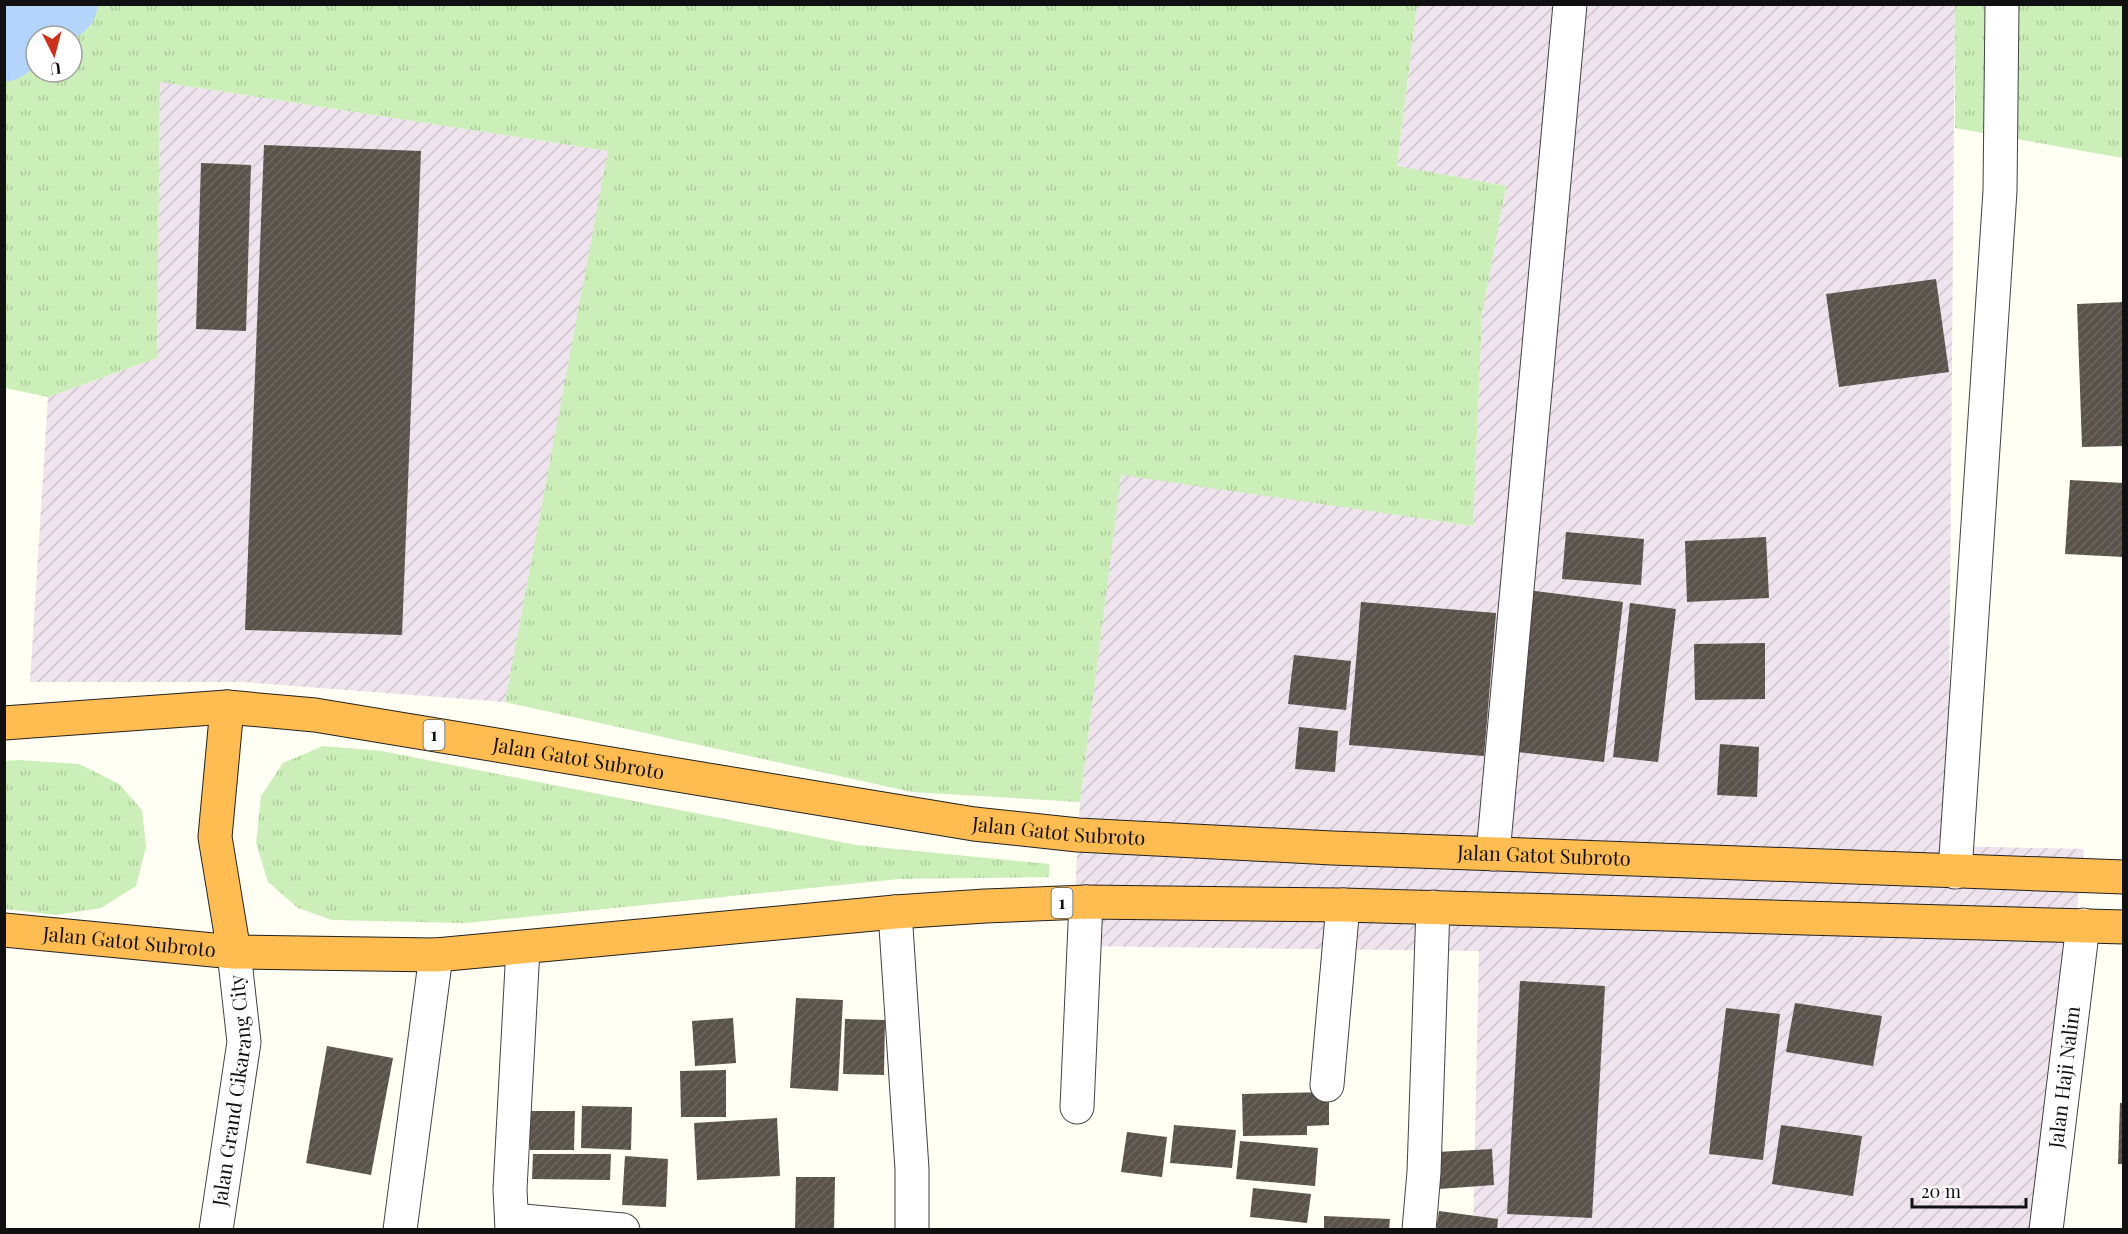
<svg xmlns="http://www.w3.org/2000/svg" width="2128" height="1234" font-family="'Playfair Display',serif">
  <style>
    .industrial { fill: url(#industrial-furrows) }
    .grass { fill: url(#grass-tufts); fill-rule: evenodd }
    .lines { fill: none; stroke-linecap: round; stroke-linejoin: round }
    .river { stroke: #b3d5fb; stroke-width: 69 }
    .building { fill: url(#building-hatch) }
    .street-casing { stroke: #434343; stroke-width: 35 }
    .highway-casing { stroke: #212121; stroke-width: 35 }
    .street { stroke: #fff; stroke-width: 33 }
    .highway { stroke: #ffbc51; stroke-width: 33 }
    .labels { text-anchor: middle; stroke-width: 6; stroke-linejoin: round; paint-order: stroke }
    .shield { fill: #fff; stroke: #585858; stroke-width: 1.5 }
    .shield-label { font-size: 18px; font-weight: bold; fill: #101010 }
    .street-label { font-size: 20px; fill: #101010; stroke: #fff }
  </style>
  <defs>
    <pattern id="industrial-furrows" width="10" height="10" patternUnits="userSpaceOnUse" patternTransform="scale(1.5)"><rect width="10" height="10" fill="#efe4ee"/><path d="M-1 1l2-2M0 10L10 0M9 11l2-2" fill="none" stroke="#ccc3cb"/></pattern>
    <pattern id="grass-tufts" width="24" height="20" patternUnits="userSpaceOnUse" patternTransform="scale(1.5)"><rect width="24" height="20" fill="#cceeb9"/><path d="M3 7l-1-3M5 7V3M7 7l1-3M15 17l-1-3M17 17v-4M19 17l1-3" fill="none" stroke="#aecb9e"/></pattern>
    <pattern id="building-hatch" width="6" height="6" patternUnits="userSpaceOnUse" patternTransform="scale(1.5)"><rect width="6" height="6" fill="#5a534b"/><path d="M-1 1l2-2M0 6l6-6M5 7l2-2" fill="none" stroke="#6d6761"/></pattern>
  </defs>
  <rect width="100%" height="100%" fill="#fffff3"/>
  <g class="industrial">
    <polygon points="1417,5 1955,5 1948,846 2084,849 2040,1229 1473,1229 1479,951 1072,946 1080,802 1121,474 1473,526 1482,314 1506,186 1397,167"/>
    <polygon points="160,82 609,151 505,702 242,682 30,682 48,397 157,358"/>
  </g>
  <g class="grass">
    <path d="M4,5H1417L1397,166L1506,186L1482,314L1473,526L1121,475L1080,802L912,792L505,702L608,151L160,82L157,358L48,397L5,388ZM36,36H72V72H36Z"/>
    <polygon points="1955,5 2123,5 2123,158 1955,128"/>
    <polygon points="323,746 382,751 856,845 1049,864 1049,877 899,879 466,923 332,920 298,908 268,882 256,843 261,796 283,763"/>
    <polygon points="18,760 79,764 119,784 142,810 146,847 136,886 101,908 56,915 5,909 5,761"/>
  </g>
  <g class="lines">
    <polyline class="river" points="4,47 63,4"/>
  </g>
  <g class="building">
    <polygon points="264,145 421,151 402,635 245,630"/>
    <polygon points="201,163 251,165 246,331 196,329"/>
    <polygon points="1936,279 1949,372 1839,387 1826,294"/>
    <polygon points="2124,302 2124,446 2082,447 2077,304"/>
    <polygon points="2070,480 2124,483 2124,557 2065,554"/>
    <polygon points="1566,532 1644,539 1641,585 1562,579"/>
    <polygon points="1766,537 1769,598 1687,602 1685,541"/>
    <polygon points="1527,590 1623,602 1604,762 1508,751"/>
    <polygon points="1361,602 1496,613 1484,756 1349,745"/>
    <polygon points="1630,603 1676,609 1658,762 1613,757"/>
    <polygon points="1765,643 1765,699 1695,700 1694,644"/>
    <polygon points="1294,655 1351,661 1346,710 1288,704"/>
    <polygon points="1299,727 1338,731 1335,772 1295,769"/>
    <polygon points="1720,744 1759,747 1757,797 1717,795"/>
    <polygon points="1520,981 1605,986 1592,1218 1507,1214"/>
    <polygon points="796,998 843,1000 838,1091 790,1088"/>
    <polygon points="1795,1003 1882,1016 1873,1066 1786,1052"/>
    <polygon points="1726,1008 1780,1014 1763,1160 1709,1154"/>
    <polygon points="733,1018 736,1063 695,1066 692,1021"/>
    <polygon points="845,1019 885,1020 884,1075 843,1074"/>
    <polygon points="327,1046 393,1058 371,1175 306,1163"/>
    <polygon points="726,1070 726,1117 681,1117 680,1071"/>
    <polygon points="1329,1092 1329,1125 1307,1126 1307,1135 1243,1136 1242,1094"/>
    <polygon points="2120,1103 2124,1103 2124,1164 2118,1164"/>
    <polygon points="582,1106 632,1107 631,1150 581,1148"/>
    <polygon points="530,1111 575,1111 574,1150 530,1150"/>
    <polygon points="777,1118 780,1176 697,1180 694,1123"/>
    <polygon points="1174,1125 1236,1130 1232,1168 1170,1163"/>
    <polygon points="1781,1125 1862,1136 1853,1196 1772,1184"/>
    <polygon points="1127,1132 1167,1137 1162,1177 1121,1172"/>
    <polygon points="1240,1141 1318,1148 1315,1186 1236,1179"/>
    <polygon points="1492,1149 1494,1185 1439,1189 1437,1152"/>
    <polygon points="533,1154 611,1154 610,1180 532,1179"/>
    <polygon points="625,1156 668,1159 666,1207 622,1205"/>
    <polygon points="796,1177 835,1177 834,1230 795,1230"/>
    <polygon points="1253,1188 1311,1194 1307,1223 1250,1217"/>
    <polygon points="1439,1211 1498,1219 1497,1230 1436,1230"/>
    <polygon points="1324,1216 1390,1219 1389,1230 1324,1230"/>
  </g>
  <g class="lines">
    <defs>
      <g id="street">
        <polyline points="1493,854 1570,4"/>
        <polyline points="1955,872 2000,191 2002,4"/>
        <polyline points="895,912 912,1169 912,1230"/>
        <polyline points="1327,1085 1343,905"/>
        <polyline points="1077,1107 1086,902"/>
        <polyline points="512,1220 623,1230"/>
        <path id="s1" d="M216,1230L244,1042L234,952"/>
        <polyline points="400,1230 436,955"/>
        <polyline points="512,1230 510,1189 523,948"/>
        <polyline points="1419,1230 1424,1172 1433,907"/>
        <path id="s2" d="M2046,1230L2083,925"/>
      </g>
      <g id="highway">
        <polyline points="227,707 215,837 234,952"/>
        <path id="s3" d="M4,723L227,707L315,715L974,824L1078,835L1332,848L2124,877"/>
        <path id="s4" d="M4,930L234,952L436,955L895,912L985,906L1086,902L1343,905L2124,927"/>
      </g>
    </defs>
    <use href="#street" class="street-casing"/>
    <use href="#highway" class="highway-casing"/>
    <use href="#street" class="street"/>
    <use href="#highway" class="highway"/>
  </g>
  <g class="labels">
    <g class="shield">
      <rect x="423.5" y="720" width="21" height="30" rx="4.5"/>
      <rect x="1051.5" y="888" width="21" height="30" rx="4.5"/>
    </g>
    <g class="shield-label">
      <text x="434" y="741">1</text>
      <text x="1062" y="909">1</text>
    </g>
    <g class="street-label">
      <text dy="7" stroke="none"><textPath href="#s3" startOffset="579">Jalan Gatot Subroto</textPath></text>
      <text dy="7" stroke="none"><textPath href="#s3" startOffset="1065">Jalan Gatot Subroto</textPath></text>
      <text dy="7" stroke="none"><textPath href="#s3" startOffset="1551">Jalan Gatot Subroto</textPath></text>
      <text dy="7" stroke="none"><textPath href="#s4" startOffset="126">Jalan Gatot Subroto</textPath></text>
      <text dy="7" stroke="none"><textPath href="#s2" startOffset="154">Jalan Haji Nalim</textPath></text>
      <text dy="7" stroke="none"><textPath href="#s1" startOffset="141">Jalan Grand Cikarang City</textPath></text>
    </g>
  </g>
  <rect width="2128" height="1234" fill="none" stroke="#101010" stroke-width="12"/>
  <g transform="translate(54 54) rotate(174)"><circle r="28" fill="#ffffff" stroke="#9f9f9f" stroke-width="1.5"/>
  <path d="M0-4.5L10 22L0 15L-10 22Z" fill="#cd2f1b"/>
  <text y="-9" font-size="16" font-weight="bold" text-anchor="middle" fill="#101010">U</text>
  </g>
  <path d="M1912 1198v9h114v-9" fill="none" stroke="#101010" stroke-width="3"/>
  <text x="1921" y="1198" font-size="18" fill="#101010" stroke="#ffffff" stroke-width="4.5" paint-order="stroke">20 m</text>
</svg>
